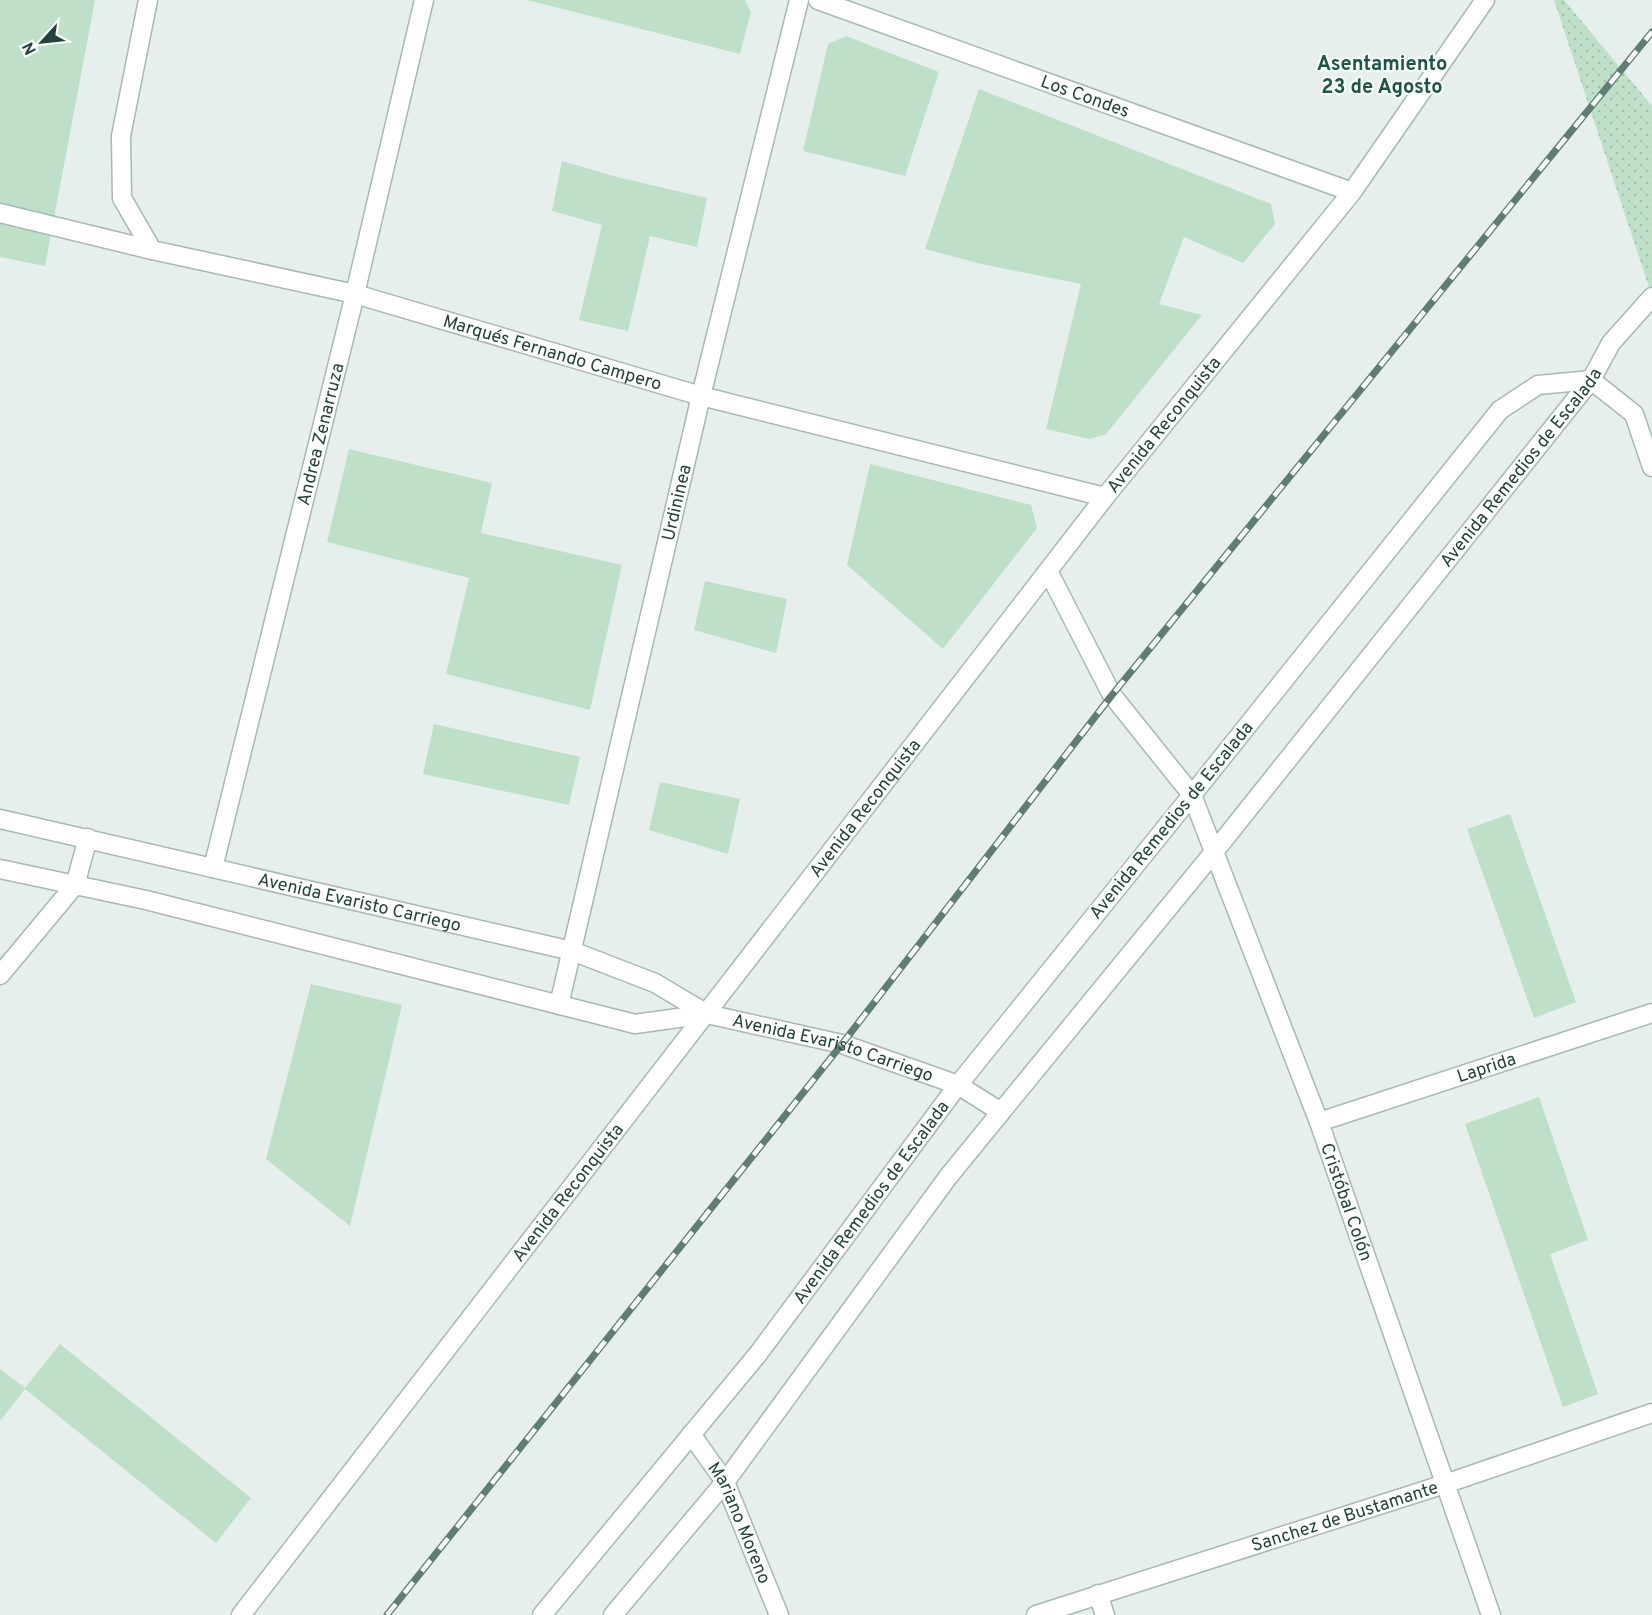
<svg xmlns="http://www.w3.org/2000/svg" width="1652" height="1615" font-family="Overpass,sans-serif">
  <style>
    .grass { fill: #bfe0c8 }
    .park { fill: url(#park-dots) }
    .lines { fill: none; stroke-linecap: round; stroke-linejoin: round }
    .minor-casing { stroke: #a8b8b2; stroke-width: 21 }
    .tertiary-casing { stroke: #a8b8b2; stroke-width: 21 }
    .minor { stroke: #fff; stroke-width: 18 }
    .tertiary { stroke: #fff; stroke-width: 18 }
    .rail-casing { stroke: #5f7d75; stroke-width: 7 }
    .rail { stroke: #f7fbf9; stroke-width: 4.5; stroke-dasharray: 14; stroke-linecap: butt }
    .labels { text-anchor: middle; stroke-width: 4.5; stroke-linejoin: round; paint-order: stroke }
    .street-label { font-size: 18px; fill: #24423a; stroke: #f7fbf9 }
    .neighbourhood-label { font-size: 20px; font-weight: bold; fill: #1f5548; stroke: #f7fbf9 }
  </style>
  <defs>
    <pattern id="park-dots" width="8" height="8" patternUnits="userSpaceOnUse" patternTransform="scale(1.5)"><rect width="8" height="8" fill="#bfe0c8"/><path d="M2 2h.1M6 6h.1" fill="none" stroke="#a4c1ad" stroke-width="1.8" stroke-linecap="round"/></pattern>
  </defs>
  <rect width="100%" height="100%" fill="#e6efeb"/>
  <g class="grass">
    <polygon points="0,0 95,0 45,266 0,257"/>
    <polygon points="527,0 745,0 751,12 740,54"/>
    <polygon points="846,36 939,72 905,176 803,151 828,44"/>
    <polygon points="979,89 1271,204 1275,224 1243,263 1184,237 1159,304 1202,315 1106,434 1090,439 1046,429 1081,284 981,264 925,249"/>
    <polygon points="562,161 617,177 707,198 697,247 650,236 628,331 579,320 602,225 552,211"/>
    <polygon points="349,449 492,483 481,533 622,565 590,710 446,674 469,578 327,542"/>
    <polygon points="870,464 1031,505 1037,528 943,649 847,565"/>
    <polygon points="705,581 787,599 776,653 694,630"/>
    <polygon points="434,724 580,757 569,805 423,774"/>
    <polygon points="660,782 740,799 728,854 649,830"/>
    <polygon points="1510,814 1576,1002 1534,1018 1467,829"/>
    <polygon points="311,984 402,1005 350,1226 266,1159"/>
    <polygon points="1539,1097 1588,1240 1550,1254 1598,1394 1563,1407 1465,1124"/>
    <polygon points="60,1344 251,1498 216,1543 25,1389 0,1421 0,1369 25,1388"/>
  </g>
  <polygon class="park" points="1554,0 1564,0 1652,106 1652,296"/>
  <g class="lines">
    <defs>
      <g id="minor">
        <polyline points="148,0 121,136 122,198 152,250"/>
        <path id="s1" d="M818,0L1352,192"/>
        <path id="s2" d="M0,213L152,250L355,294L701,396L1105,497"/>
        <polyline points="1591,380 1634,414 1652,467"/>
        <polyline points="1048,571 1112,695 1192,795 1500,410 1538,385 1591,380"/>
        <path id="s3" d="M1214,852L1591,380L1611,343L1652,297"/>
        <path id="s4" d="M213,868L355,294L424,0"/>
        <polyline points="0,975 75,885 88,838"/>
        <path id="s5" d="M559,1005L701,396L799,0"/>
        <path id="s6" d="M1319,1122L1652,1013"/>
        <path id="s7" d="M691,1434L725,1482L779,1615"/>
        <polyline points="1098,1594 1105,1615"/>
        <path id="s8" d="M241,1615L1105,497L1352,192L1485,0"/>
        <path id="s9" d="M542,1615L758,1354L958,1085"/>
        <polyline points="613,1615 725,1482 948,1177 1001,1112"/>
        <path id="s10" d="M1036,1615L1445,1484L1652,1413"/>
      </g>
      <g id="tertiary">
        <path id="s11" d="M0,819L572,951L655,983L707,1014L842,1044L958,1085L1001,1112L1214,852"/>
        <polyline points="0,869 146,900 635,1024 707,1014"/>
        <path id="s12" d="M958,1085L1192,795L1319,1122L1491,1615"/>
      </g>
    </defs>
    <use href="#minor" class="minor-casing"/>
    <use href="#tertiary" class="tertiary-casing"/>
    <use href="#minor" class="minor"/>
    <use href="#tertiary" class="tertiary"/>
    <defs>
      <polyline id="rail" points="387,1615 842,1044 1112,695 1652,32"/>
    </defs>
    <use href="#rail" class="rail-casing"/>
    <use href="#rail" class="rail"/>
  </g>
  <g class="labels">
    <g class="street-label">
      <text dy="6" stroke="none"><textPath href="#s1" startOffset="284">Los Condes</textPath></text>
      <text dy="6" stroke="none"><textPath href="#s2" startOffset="570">Marqués Fernando Campero</textPath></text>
      <text dy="6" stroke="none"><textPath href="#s8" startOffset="1506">Avenida Reconquista</textPath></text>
      <text dy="6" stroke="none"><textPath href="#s4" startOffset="447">Andrea Zenarruza</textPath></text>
      <text dy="6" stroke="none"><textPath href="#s3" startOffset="492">Avenida Remedios de Escalada</textPath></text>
      <text dy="6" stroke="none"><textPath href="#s5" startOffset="516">Urdininea</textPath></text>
      <text dy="6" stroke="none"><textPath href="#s8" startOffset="1020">Avenida Reconquista</textPath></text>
      <text transform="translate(1171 820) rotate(-51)" y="6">Avenida Remedios de Escalada</text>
      <text dy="6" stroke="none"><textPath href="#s11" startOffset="369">Avenida Evaristo Carriego</textPath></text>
      <text dy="6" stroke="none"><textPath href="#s11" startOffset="867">Avenida Evaristo Carriego</textPath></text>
      <text dy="6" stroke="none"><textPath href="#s6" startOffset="176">Laprida</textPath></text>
      <text dy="6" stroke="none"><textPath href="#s8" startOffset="534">Avenida Reconquista</textPath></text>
      <text dy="6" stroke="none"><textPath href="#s9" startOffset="528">Avenida Remedios de Escalada</textPath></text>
      <text dy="6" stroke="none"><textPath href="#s12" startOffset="808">Cristóbal Colón</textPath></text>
      <text dy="6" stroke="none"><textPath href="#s10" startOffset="324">Sanchez de Bustamante</textPath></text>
      <text dy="6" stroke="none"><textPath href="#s7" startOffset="102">Mariano Moreno</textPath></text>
    </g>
    <g class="neighbourhood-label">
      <text x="1382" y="70">Asentamiento<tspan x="1382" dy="23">23 de Agosto</tspan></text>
    </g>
  </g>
  <g transform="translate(42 42) rotate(243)" stroke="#f7fbf9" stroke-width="4.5" paint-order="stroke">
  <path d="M0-4.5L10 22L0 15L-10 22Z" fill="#24423a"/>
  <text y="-9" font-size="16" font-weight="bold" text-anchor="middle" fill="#24423a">N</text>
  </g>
</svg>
